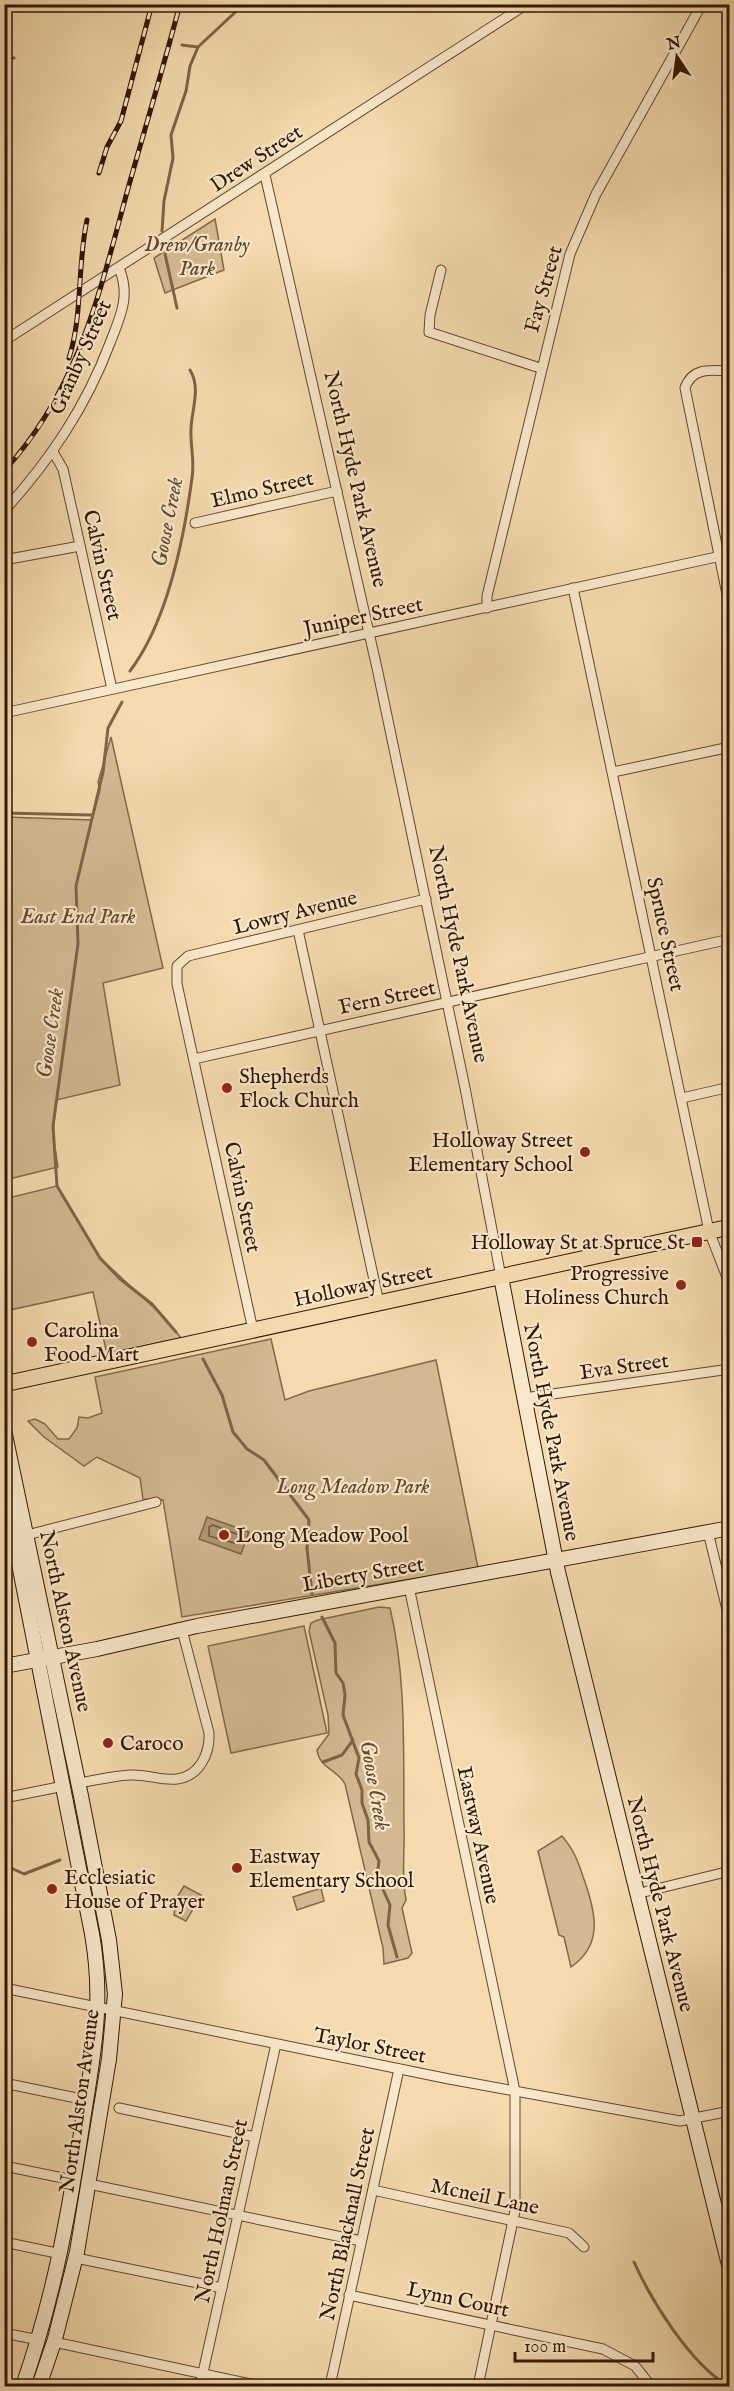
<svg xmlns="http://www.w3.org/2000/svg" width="734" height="2391" font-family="'IM FELL English',serif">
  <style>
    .green { fill: #d3b991; stroke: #82684a; stroke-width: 1.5 }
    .water { fill: #b29774; stroke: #7e6347; stroke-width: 1.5 }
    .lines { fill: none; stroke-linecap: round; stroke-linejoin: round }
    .shore { stroke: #72563c; stroke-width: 1.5 }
    .stream { stroke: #7e6347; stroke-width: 3 }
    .street-casing { stroke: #62472e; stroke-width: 11 }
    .secondary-casing { stroke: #311604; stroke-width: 16 }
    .primary-casing { stroke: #311604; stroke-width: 17 }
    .street { stroke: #f8e7ca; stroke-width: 9 }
    .secondary { stroke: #f8e7ca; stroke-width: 14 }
    .primary { stroke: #f4daae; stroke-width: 15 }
    .rail-casing { stroke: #311604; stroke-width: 5 }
    .rail { stroke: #f8e7ca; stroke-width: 3; stroke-dasharray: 9; stroke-linecap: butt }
    .poi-dot { fill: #8f2418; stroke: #f8e7ca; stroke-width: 2 }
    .labels { text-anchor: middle; stroke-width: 4.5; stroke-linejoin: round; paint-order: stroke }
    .street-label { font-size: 21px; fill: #311604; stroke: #f8e7ca }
    .park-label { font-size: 21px; font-style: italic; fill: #62472e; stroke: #f8e7ca }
    .poi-label { font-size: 21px; fill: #311604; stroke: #f8e7ca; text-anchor: start }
    .water-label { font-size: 22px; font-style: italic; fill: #654a31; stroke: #f8e7ca }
  </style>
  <rect width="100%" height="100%" fill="#f4daae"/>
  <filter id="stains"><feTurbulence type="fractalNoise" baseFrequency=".00333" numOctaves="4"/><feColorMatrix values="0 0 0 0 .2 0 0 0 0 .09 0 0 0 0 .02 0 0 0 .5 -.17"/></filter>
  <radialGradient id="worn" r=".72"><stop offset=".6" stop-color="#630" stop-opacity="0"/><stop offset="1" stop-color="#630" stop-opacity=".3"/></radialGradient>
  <g class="green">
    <polygon points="215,219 224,270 165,293 154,258"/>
    <polygon points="111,737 163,968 103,983 120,1085 56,1100 53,1135 58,1167 5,1180 5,817 92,820 100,790 98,782"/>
    <polygon points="57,1186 100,1258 164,1317 181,1338 107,1354 93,1292 5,1311 4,1199"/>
    <polygon points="271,1339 285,1400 309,1391 436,1360 478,1568 182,1617 163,1500 143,1499 140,1478 97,1457 84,1466 44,1437 28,1421 35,1419 45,1424 58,1439 69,1439 77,1428 79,1417 88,1418 102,1413 95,1377"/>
    <path d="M379,1607L390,1608C407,1680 403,1754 404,1827C405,1853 401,1875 406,1900L402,1908L412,1953L408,1958L384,1964L383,1948L345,1784C337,1769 320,1769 317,1750L329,1734L328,1715L309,1631L311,1623L318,1620Z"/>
    <polygon points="304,1626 327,1733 231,1753 208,1646"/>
    <path d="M562,1836C576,1853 578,1862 585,1882C596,1914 603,1945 571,1967L564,1937L559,1935L538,1851Z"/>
    <polygon points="184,1886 201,1895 186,1921 174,1915 176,1899"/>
    <polygon points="321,1888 324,1901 297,1910 293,1897"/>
  </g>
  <polygon class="water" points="207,1517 249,1532 241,1554 199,1539"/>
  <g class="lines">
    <polygon class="shore" points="213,1525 239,1535 238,1544 209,1536 209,1527"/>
    <g class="stream">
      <polyline points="182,45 198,47"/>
      <polyline points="4,56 14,58"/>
      <polyline points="162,231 164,201 173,158 171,135 186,91 190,66 198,47 244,4"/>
      <polyline points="165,254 177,308"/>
      <path d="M130,671C167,622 184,538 192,478C195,461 190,445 191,428C192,408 201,388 190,370"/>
      <polyline points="122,702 108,728 103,772 76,886 78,944 53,1126 57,1186 100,1258 120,1279 152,1304 176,1332"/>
      <polyline points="4,813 91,815"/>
      <polyline points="203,1359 222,1395 233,1432 247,1449 264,1460 309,1520 307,1548 312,1594"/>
      <polyline points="322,1617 335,1643 336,1673 343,1683 345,1695 343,1715 359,1758 356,1774 362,1790 362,1803 368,1820 369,1842 379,1861 377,1876 390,1905 388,1925 397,1957"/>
      <polyline points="323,1762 342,1755 353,1740"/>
      <polyline points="4,1875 11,1868 24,1874 60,1860"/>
      <path d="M634,2262C652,2302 690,2363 728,2386"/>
    </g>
    <defs>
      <g id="street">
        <polyline points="265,175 377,668 465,1088 501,1277"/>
        <polyline points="441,270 430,315 429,332 540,368"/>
        <polyline points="4,341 527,4"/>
        <path d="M730,371C711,370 692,367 685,388L730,609"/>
        <polyline points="53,452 63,469 112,689"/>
        <path d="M4,511C50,460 86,407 110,343C120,317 131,296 119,268"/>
        <polyline points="195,523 337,491"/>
        <polyline points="4,560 80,546"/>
        <polyline points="573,588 709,1231 730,1285"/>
        <polyline points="487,608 487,596 570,254 596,194 702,4"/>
        <polyline points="4,713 730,554"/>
        <polyline points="613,772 730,747"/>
        <polyline points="298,930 379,1303"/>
        <polyline points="194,1059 730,939"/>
        <polyline points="682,1098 730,1087"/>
        <polyline points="253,1330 177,984 177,966 188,956 426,899"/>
        <polyline points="524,1398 730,1369"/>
        <polyline points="708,1532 730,1622"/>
        <polyline points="27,1535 156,1502"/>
        <polyline points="409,1587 515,2091 515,2211 478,2386"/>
        <path d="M79,1783C96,1780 113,1776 130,1775C146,1774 162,1781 177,1779C200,1776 210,1753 209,1733L182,1630"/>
        <polyline points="4,1798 64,1786"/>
        <polyline points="636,1894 730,1871"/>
        <polyline points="4,1988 449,2079 680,2121 730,2111"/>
        <polyline points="4,2083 86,2100"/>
        <polyline points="119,2108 255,2137"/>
        <polyline points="4,2166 73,2180"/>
        <polyline points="89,2184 361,2241"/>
        <polyline points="373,2190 569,2233 584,2247"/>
        <polyline points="4,2242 61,2254"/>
        <polyline points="76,2258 222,2288"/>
        <polyline points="349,2295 603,2349 635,2366 651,2386"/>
        <polyline points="4,2333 39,2340"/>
        <polyline points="54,2342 260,2386"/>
        <polyline points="200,2386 276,2044"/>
        <polyline points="330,2386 399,2069"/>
      </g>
      <g id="secondary">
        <polyline points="501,1277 558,1572 730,2269"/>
        <polyline points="4,1430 81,1796 109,1940 115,1994 109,2059 77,2252 55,2339 39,2386"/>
        <path d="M4,1488L92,1934C105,2009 92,2059 81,2133C67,2224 53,2299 23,2386"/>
        <polyline points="4,1666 97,1649 197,1626 730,1528"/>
      </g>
      <polyline id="primary" points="4,1384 730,1227"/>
    </defs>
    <use href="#street" class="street-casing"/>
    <use href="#secondary" class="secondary-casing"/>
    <use href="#primary" class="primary-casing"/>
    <use href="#street" class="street"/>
    <use href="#secondary" class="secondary"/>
    <use href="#primary" class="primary"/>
    <defs>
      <g id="rail">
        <polyline points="99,173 107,147 121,121 152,4"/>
        <path d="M69,358C83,314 77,266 87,220"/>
        <path d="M4,471C80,388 100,290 129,185C146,125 164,65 180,4"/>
      </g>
    </defs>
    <use href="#rail" class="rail-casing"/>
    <use href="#rail" class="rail"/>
  </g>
  <g class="poi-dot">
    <circle cx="227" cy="1088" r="6"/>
    <circle cx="585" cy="1152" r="6"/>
    <rect x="691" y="1236" width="12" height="12" rx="3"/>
    <circle cx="681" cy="1285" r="6"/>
    <circle cx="32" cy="1342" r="6"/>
    <circle cx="224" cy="1535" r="6"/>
    <circle cx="108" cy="1743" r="6"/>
    <circle cx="237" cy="1868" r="6"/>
    <circle cx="52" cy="1889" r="6"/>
  </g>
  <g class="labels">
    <g class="street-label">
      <text transform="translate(256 158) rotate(-33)" y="7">Drew Street</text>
      <text transform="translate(543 289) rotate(-74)" y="7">Fay Street</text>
      <text transform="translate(80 357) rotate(-66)" y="7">Granby Street</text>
      <text transform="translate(356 479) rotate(77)" y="7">North Hyde Park Avenue</text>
      <text transform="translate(262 489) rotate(-13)" y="7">Elmo Street</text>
      <text transform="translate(103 565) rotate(77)" y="7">Calvin Street</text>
      <text transform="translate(363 616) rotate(-12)" y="7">Juniper Street</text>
      <text transform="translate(295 912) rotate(-14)" y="7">Lowry Avenue</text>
      <text transform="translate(666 934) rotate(78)" y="7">Spruce Street</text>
      <text transform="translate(459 954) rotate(78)" y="7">North Hyde Park Avenue</text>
      <text transform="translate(387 997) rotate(-12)" y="7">Fern Street</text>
      <text transform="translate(243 1197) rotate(78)" y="7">Calvin Street</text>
      <text transform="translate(363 1285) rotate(-12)" y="7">Holloway Street</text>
      <text transform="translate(624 1366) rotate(-8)" y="7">Eva Street</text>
      <text transform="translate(552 1432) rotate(79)" y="7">North Hyde Park Avenue</text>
      <text transform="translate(363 1574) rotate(-10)" y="7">Liberty Street</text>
      <text transform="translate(66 1621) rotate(78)" y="7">North Alston Avenue</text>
      <text transform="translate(479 1835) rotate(78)" y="7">Eastway Avenue</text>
      <text transform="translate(661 1904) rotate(76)" y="7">North Hyde Park Avenue</text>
      <text transform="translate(370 2045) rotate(11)" y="7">Taylor Street</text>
      <text transform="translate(79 2101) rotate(-82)" y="7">North Alston Avenue</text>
      <text transform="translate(485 2196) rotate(12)" y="7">Mcneil Lane</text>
      <text transform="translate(221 2211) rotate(-78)" y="7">North Holman Street</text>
      <text transform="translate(347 2224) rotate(-78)" y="7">North Blacknall Street</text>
      <text transform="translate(458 2299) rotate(12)" y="7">Lynn Court</text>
    </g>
    <g class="park-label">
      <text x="197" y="251">Drew/Granby<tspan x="197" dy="24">Park</tspan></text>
      <text x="78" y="923">East End Park</text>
      <text x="353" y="1493">Long Meadow Park</text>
    </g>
    <g class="poi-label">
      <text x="239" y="1083">Shepherds<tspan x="239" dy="24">Flock Church</tspan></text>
      <text x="573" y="1147" text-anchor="end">Holloway Street<tspan x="573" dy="24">Elementary School</tspan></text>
      <text x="685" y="1249" text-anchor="end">Holloway St at Spruce St</text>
      <text x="669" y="1280" text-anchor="end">Progressive<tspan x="669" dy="24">Holiness Church</tspan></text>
      <text x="44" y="1337">Carolina<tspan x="44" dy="24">Food Mart</tspan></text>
      <text x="236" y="1542">Long Meadow Pool</text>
      <text x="120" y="1750">Caroco</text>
      <text x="249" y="1863">Eastway<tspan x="249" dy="24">Elementary School</tspan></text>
      <text x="64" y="1884">Ecclesiatic<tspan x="64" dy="24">House of Prayer</tspan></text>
    </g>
    <g class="water-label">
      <text transform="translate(166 522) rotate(-79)" y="8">Goose Creek</text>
      <text transform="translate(49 1033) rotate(-82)" y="8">Goose Creek</text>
      <text transform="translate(376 1785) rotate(80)" y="8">Goose Creek</text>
    </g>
  </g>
  <rect width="734" height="2391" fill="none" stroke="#f4daae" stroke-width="24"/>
  <rect x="6" y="6" width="722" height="2379" fill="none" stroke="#311604" stroke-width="3"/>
  <rect x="12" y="12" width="710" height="2367" fill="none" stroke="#311604" stroke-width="1.5"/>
  <g transform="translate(677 57) rotate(347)" stroke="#f8e7ca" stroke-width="4.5" paint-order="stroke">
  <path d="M0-4.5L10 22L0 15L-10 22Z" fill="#311604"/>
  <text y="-9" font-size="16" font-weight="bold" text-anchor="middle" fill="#311604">N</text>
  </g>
  <path d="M515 2352v9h138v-9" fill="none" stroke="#311604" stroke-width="3"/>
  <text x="524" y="2352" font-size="18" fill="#311604" stroke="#f8e7ca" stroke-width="4.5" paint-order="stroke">100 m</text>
  <rect width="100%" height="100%" filter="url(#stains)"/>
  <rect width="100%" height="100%" fill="url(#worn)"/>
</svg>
